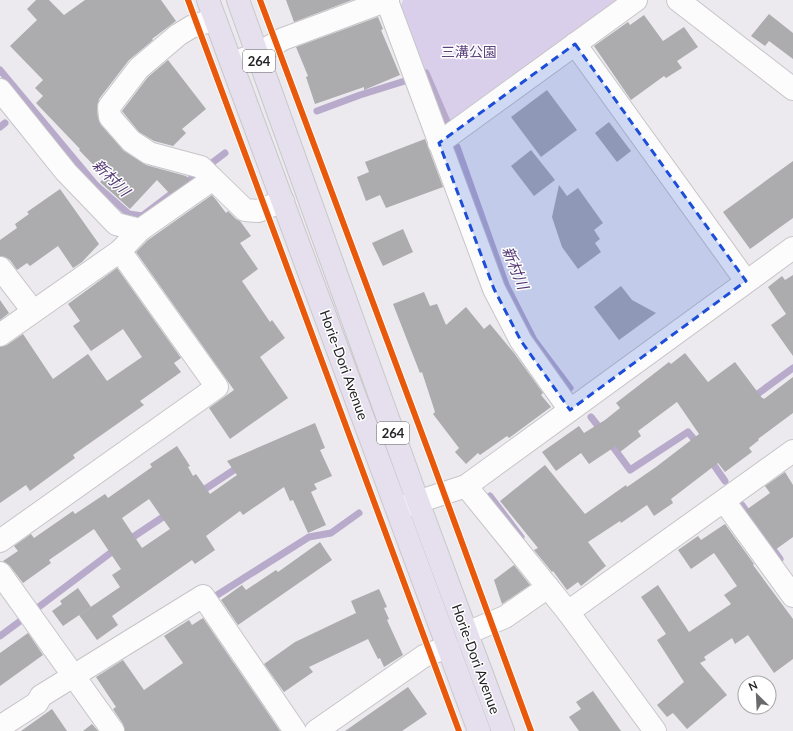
<svg xmlns="http://www.w3.org/2000/svg" width="793" height="731" font-family="Lato,'Noto Sans JP',sans-serif">
  <style>
    .green { fill: #dacfeb }
    .lines { fill: none; stroke-linecap: round; stroke-linejoin: round }
    .stream { stroke: #b8aacb; stroke-width: 7 }
    .building { fill: #acabae; fill-rule: evenodd }
    .minor-casing { stroke: #c7c5c8; stroke-width: 24 }
    .highway-casing { stroke: #c8c8c9; stroke-width: 24 }
    .minor { stroke: #fcfcfc; stroke-width: 22 }
    .highway { stroke: #e6e0ee; stroke-width: 22 }
    .cycleway-casing { stroke: #fff; stroke-width: 8 }
    .cycleway { stroke: #e8590c; stroke-width: 6 }
    .marked { fill: #1d4ed8; fill-opacity: 0.2; stroke: #1d4ed8; stroke-width: 3; stroke-dasharray: 8 5; stroke-linejoin: round }
    .labels { text-anchor: middle; stroke-width: 3; stroke-linejoin: round; paint-order: stroke }
    .shield { fill: #fff; stroke: #666567; stroke-width: 1 }
    .shield-label { font-size: 13px; font-weight: bold; fill: #242326 }
    .park-label { font-size: 14px; fill: #5e437f; stroke: #fff }
    .street-label { font-size: 14px; fill: #242326; stroke: #fff }
    .water-label { font-size: 15px; font-style: italic; fill: #543874; stroke: #fff }
  </style>
  <rect width="100%" height="100%" fill="#eceaee"/>
  <polygon class="green" points="403,0 625,0 452,128 442,122 398,14"/>
  <g class="lines">
    <g class="stream">
      <polyline points="0,70 95,184 129,214 142,216 225,153"/>
      <polyline points="426,73 448,124"/>
      <polyline points="317,111 360,95 408,80"/>
      <polyline points="0,127 5,123"/>
      <polyline points="457,147 506,285 534,340 570,388"/>
      <polyline points="752,398 793,368"/>
      <polyline points="591,417 602,431"/>
      <polyline points="608,440 630,470 688,432 699,445"/>
      <polyline points="709,458 725,481"/>
      <polyline points="199,493 240,466"/>
      <polyline points="490,496 521,537"/>
      <polyline points="742,505 780,559"/>
      <polyline points="127,541 169,513"/>
      <polyline points="214,597 309,537 331,533 359,513"/>
      <polyline points="36,609 117,548"/>
      <polyline points="0,636 23,619"/>
    </g>
  </g>
  <g class="building">
    <polygon points="36,0 49,0 64,15 85,0 161,0 176,21 152,39 153,40 129,60 99,99 97,108 98,118 101,125 124,151 146,165 186,176 190,180 170,194 157,180 130,209 100,182 105,177 79,150 80,149 36,103 43,96 35,88 43,80 10,46 37,20 27,9"/>
    <polygon points="286,0 352,0 294,22"/>
    <polygon points="769,14 793,33 793,59 769,41 765,46 751,36"/>
    <polygon points="644,15 663,41 684,27 698,47 677,61 682,68 666,78 664,76 631,100 594,46 628,22 630,25"/>
    <polygon points="378,17 383,29 381,30 400,75 364,90 364,87 315,104 306,77 308,76 296,47"/>
    <polygon points="168,60 206,109 182,129 186,133 173,146 154,141 139,132 122,111 148,77"/>
    <polygon points="547,90 577,130 541,157 511,117"/>
    <polygon points="609,122 631,151 617,162 595,133"/>
    <polygon points="425,139 443,187 386,208 380,195 366,201 357,177 369,172 365,162"/>
    <polygon points="531,150 555,180 534,196 511,166"/>
    <polygon points="793,161 793,218 750,249 723,212"/>
    <polygon points="559,185 567,196 578,188 603,223 594,230 600,239 595,243 601,252 578,269 562,247 552,217"/>
    <polygon points="60,189 99,244 82,262 73,268 58,246 30,266 27,263 17,270 10,260 5,257 0,256 0,240 17,228 15,224 29,214 27,212"/>
    <polygon points="212,195 217,201 226,213 228,211 236,219 240,221 251,236 240,243 258,269 242,281 270,322 272,320 285,338 260,357 288,398 230,439 209,408 234,390 136,252 148,240"/>
    <polygon points="403,229 413,252 383,266 372,243"/>
    <polygon points="117,268 181,358 174,363 181,372 140,401 144,405 73,455 75,458 30,491 26,485 0,503 0,347 7,345 23,334 53,379 88,354 107,381 142,357 123,329 91,351 73,326 80,321 68,304"/>
    <polygon points="793,275 793,356 771,325 786,314 768,287 782,276 785,280"/>
    <polygon points="621,286 632,300 656,313 619,340 594,307"/>
    <polygon points="424,292 430,306 437,304 446,325 466,307 484,329 490,324 514,353 543,393 541,395 551,407 509,438 507,436 480,455 478,453 466,464 455,452 459,448 433,414 435,412 422,372 420,373 393,304"/>
    <polygon points="0,300 9,313 0,320"/>
    <polygon points="685,353 708,382 735,362 762,398 763,398 764,399 793,377 793,413 758,439 759,440 749,448 752,452 725,472 718,463 671,499 673,503 654,516 647,505 621,523 620,521 588,542 606,566 581,586 578,582 567,590 553,571 552,572 534,550 538,548 500,501 545,465 585,514 626,485 627,487 656,467 699,434 677,402 638,431 641,436 620,452 616,446 589,464 581,453 556,471 542,452 579,426 584,433 605,420 620,408 616,403 669,362 671,364"/>
    <path d="M315,423L325,448L320,450L332,476L314,484L317,489L311,492L326,525L308,533L293,500L290,501L284,487L243,515L240,511L206,536L215,550L195,564L192,560L112,616L118,625L97,640L79,615L120,587L112,575L121,569L94,529L49,560L51,563L23,583L10,566L3,561L18,551L14,546L31,534L34,538L73,511L75,514L105,494L108,498L152,467L150,464L177,446L190,466L188,467L193,476L196,474L210,494L237,475L227,461ZM149,499L170,529L142,548L122,518Z"/>
    <polygon points="785,472 793,485 793,537 775,550 746,510 770,493 765,486"/>
    <polygon points="725,524 754,564 753,565 793,619 793,659 774,673 748,635 735,644 732,638 704,657 706,660 700,663 727,695 687,729 673,713 667,717 657,705 684,682 657,640 666,634 641,597 658,585 689,632 731,604 724,595 737,586 714,553 691,569 678,550 698,536 701,540"/>
    <polygon points="320,542 332,560 238,625 221,600 242,585 246,590 276,570 278,572"/>
    <polygon points="514,565 530,585 502,604 494,580"/>
    <polygon points="78,588 91,607 63,626 52,611 62,604 60,601"/>
    <polygon points="379,589 387,607 384,608 389,619 387,620 403,655 384,667 380,658 378,659 368,639 309,667 313,672 284,692 264,664 295,642 356,613 351,601"/>
    <polygon points="203,618 280,731 125,731 123,724 113,709 116,707 96,677 123,660 144,690 183,663 164,636 189,620 192,625"/>
    <polygon points="28,633 43,655 0,686 0,653"/>
    <polygon points="408,687 427,714 402,731 345,731"/>
    <polygon points="593,691 621,731 579,731 569,717 581,709 576,702"/>
    <polygon points="52,709 67,731 21,731"/>
    <polygon points="92,724 98,731 83,731"/>
  </g>
  <g class="lines">
    <defs>
      <g id="minor">
        <polyline points="678,0 793,89"/>
        <polyline points="387,1 494,289 521,341 570,410"/>
        <polyline points="575,44 746,281"/>
        <polyline points="232,63 257,54 283,39 388,0"/>
        <polyline points="0,90 66,172 116,224 140,230"/>
        <polyline points="439,143 636,0"/>
        <polyline points="213,179 201,167 149,153 131,141 110,117 109,107 139,68 178,35 191,27 215,19"/>
        <polyline points="0,268 33,311"/>
        <polyline points="0,335 120,251 140,230 213,179 245,210 258,211 283,201"/>
        <polyline points="466,486 568,612 655,731"/>
        <polyline points="724,501 793,596"/>
        <polyline points="399,508 466,486 793,248"/>
        <polyline points="0,541 217,387 120,251"/>
        <polyline points="0,573 113,731"/>
        <polyline points="568,612 793,451"/>
        <polyline points="467,633 505,617 548,587"/>
        <polyline points="6,723 37,703 41,696 203,596 295,731"/>
        <polyline points="316,731 424,656 448,647"/>
      </g>
      <g id="highway">
        <polyline points="208,0 479,731"/>
        <polyline points="238,0 418,502 503,731"/>
      </g>
    </defs>
    <use href="#minor" class="minor-casing"/>
    <use href="#highway" class="highway-casing"/>
    <use href="#minor" class="minor"/>
    <use href="#highway" class="highway"/>
    <defs>
      <g id="cycleway">
        <polyline points="188,0 459,731"/>
        <polyline points="260,0 431,458 531,731"/>
      </g>
    </defs>
    <use href="#cycleway" class="cycleway-casing"/>
    <use href="#cycleway" class="cycleway"/>
  </g>
  <path class="marked" d="M575,44L746,281L570,410L521,341L494,289L439,143Z"/>
  <g class="labels">
    <g class="shield">
      <rect x="243" y="50" width="32" height="22" rx="3"/>
      <rect x="377" y="422" width="32" height="22" rx="3"/>
    </g>
    <g class="shield-label">
      <text x="259" y="66">264</text>
      <text x="393" y="438">264</text>
    </g>
    <g class="park-label">
      <text x="469" y="57">三溝公園</text>
    </g>
    <g class="street-label">
      <text transform="translate(344 365) rotate(70)" y="5">Horie-Dori Avenue</text>
      <text transform="translate(476 659) rotate(70)" y="5">Horie-Dori Avenue</text>
    </g>
    <g class="water-label">
      <text transform="translate(111 178) rotate(45)" y="5">新村川</text>
      <text transform="translate(515 268) rotate(68)" y="5">新村川</text>
    </g>
  </g>
  <g transform="translate(757 695) rotate(336)"><circle r="19" fill="#ffffff" stroke="#a7a7a8"/>
  <path d="M0-3L7 15L0 10L-7 15Z" fill="#6a696c"/>
  <text y="-6" font-size="11" font-weight="bold" text-anchor="middle" fill="#242326">N</text>
  </g>
</svg>
